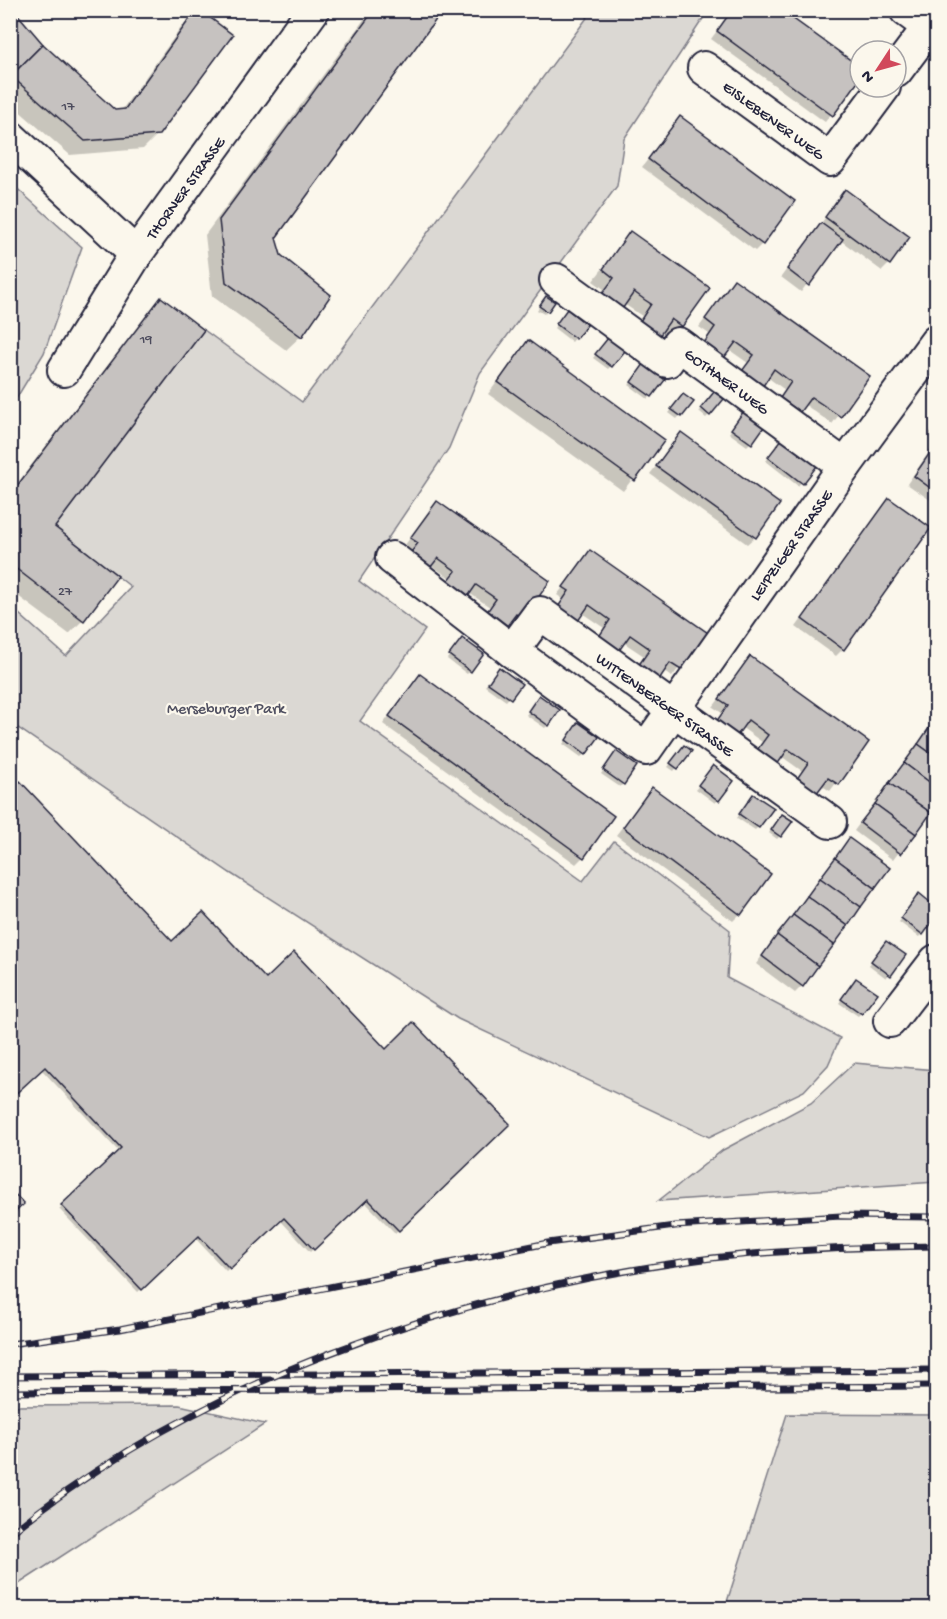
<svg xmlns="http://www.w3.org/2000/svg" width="947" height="1619" font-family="'Gochi Hand',sans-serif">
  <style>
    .green { fill: #dbd8d3; stroke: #7e7d87; stroke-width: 1.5 }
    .shadow { fill: #0003 }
    .building { fill: #c6c2c0; stroke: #22223b; stroke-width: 1.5 }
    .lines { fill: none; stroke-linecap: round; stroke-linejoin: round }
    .minor-casing { stroke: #22223b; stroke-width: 36 }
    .minor { stroke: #fbf7ec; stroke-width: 32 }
    .rail-casing { stroke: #22223b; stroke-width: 7 }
    .rail { stroke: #fbf7ec; stroke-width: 4.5; stroke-dasharray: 14; stroke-linecap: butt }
    .labels { text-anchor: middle; stroke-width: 4.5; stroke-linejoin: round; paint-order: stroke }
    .number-label { font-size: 14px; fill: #4b4a5c }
    .street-label { font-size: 16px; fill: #22223b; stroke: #fbf7ec }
    .park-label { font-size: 16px; fill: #505061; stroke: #fbf7ec }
  </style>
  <rect width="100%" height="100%" fill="#fbf7ec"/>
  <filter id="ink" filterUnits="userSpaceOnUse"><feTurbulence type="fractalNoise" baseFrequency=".0167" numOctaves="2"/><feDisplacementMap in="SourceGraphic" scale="12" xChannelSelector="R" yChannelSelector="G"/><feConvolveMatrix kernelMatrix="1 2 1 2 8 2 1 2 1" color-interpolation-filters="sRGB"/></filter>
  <g filter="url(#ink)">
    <g class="green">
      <polygon points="592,11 708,11 624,139 617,186 480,373 449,448 359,581 425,630 360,721 583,881 614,841 730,930 727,978 840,1038 828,1065 804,1091 709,1137 458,1019 230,873 11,723 10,606 66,656 131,587 55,527 204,330 302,402"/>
      <polygon points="11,183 82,247 44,353 11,407"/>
      <polygon points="854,1063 936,1070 936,1182 658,1201 723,1150 811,1103"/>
      <polygon points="179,1405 265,1424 11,1589 11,1406"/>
      <polygon points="787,1414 936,1415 936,1608 725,1608"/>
    </g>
    <g class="shadow">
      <polygon points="10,10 42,45 114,111 121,111 183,25 198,11 158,134 143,149 70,155 10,103"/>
      <polygon points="371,10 441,10 274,238 279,256 329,296 301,336 286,350 212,296 205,235"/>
      <polygon points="732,10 860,69 860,76 825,122 711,39"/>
      <polygon points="680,118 762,244 755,251 642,167"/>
      <polygon points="845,191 889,264 882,271 840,240 801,292 781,277"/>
      <polygon points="630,233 681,326 670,337 661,331 648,345 630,332 642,316 624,304 611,318 592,305 604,289 593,281"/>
      <polygon points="734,281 868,377 832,424 804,404 792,418 774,405 785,390 767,377 754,392 736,379 748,363 728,349 715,364 697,351 709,334 699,327"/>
      <polygon points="161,299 52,527 83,620 69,634 10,590 10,493 147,314"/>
      <polygon points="543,302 547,311 544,314 537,310"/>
      <polygon points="564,315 585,325 572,342 554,328"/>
      <polygon points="528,342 663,440 623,491 488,394"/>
      <polygon points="605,343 611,366 608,369 593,358"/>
      <polygon points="641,370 651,396 648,399 629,385"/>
      <polygon points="711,397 709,415 706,418 699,412"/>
      <polygon points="680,399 691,402 677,419 669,413"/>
      <polygon points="740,417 750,443 747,446 729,433"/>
      <polygon points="936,424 936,439 929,434"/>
      <polygon points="681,434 755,537 747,544 650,474"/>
      <polygon points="936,442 936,504 907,484"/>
      <polygon points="779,444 815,466 798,486 766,461"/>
      <polygon points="890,500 843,649 836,656 796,627"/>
      <polygon points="437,503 547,582 514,625 509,621 478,623 490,607 469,593 438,594 450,578 431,565 400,566 411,551 404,546"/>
      <polygon points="590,552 705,634 672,677 663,670 632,674 644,656 623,642 592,646 604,628 582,613 552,614 563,599 557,595"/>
      <polygon points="459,643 470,671 467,674 447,659"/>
      <polygon points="750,658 867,742 830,791 821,785 790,788 802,771 781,756 751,758 762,742 741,727 710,730 722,713 713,707"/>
      <polygon points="496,672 520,684 506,701 485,686"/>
      <polygon points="420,676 583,857 576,864 383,724"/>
      <polygon points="536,701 548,725 545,728 526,715"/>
      <polygon points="936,718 936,803 893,860 854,831"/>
      <polygon points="575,727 585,754 581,757 563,744"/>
      <polygon points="681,750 690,751 674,771 668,767"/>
      <polygon points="613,756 623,784 620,787 601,774"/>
      <polygon points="710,770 718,800 715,803 696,789"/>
      <polygon points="652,789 740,914 733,921 616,835"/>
      <polygon points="750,799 758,827 755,830 737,818"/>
      <polygon points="779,819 780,836 777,839 769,833"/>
      <polygon points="849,840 802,986 795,993 756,964"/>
      <polygon points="920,895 936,908 936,915 919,937 899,922"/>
      <polygon points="172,943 266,981 508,1124 395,1233 364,1201 310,1252 280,1220 226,1271 195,1238 138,1292 59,1209 119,1152 41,1069"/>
      <polygon points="883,946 904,956 886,978 869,965"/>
      <polygon points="853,983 861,1013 858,1016 839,1003"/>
    </g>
    <g class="building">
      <polygon points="10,10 14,10 43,44 11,76"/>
      <polygon points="196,10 200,10 233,35 159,135 85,141 11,76 43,44 115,110 125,109"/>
      <polygon points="374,10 443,10 276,238 281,255 331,295 302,337 226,282 219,220"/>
      <polygon points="732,10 781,10 860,67 860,79 833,116 717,31"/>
      <polygon points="680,116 795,201 763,245 648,159"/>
      <polygon points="845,189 910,237 890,265 825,217"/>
      <polygon points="821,223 843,239 809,286 787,269"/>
      <polygon points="630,231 710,288 682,327 671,319 660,335 640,321 651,304 645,300 634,292 623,308 602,294 614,278 603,269"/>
      <polygon points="734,279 870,376 841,417 811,397 800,412 780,398 791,382 774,369 763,386 742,371 754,355 736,342 724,358 704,343 715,327 705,319"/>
      <polygon points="546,296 555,302 548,312 539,306"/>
      <polygon points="161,297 204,330 55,527 118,576 84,621 10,564 10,495"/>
      <polygon points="567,309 587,325 576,339 556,324"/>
      <polygon points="608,338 625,351 612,367 595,354"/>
      <polygon points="528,340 665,440 635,481 498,382"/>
      <polygon points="644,364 665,380 652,397 631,382"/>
      <polygon points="714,392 724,399 710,416 701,408"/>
      <polygon points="683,394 694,402 682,417 671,409"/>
      <polygon points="743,412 764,427 752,444 731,429"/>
      <polygon points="681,432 780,504 756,538 656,466"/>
      <polygon points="782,439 817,466 803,484 768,457"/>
      <polygon points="936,444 936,492 914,476"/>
      <polygon points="889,498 931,528 844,650 802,619"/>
      <polygon points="437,501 550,581 523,619 516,614 504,630 484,616 496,599 476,585 465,601 444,586 456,571 438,558 426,573 406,559 418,543 410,538"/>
      <polygon points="590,550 708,633 681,670 670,663 658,681 638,666 650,649 630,635 618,652 598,638 610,620 589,605 578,621 558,607 569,591 563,587"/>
      <polygon points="462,638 484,654 471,672 449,655"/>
      <polygon points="750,656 869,742 839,785 828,778 816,794 796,780 808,763 788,749 777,765 757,750 768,735 748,720 736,737 716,722 728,705 719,699"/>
      <polygon points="499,667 522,684 511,699 488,683"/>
      <polygon points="420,674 614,816 584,858 389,716"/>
      <polygon points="539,695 560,710 549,726 528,711"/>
      <polygon points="578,722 599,737 586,755 566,740"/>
      <polygon points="931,725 936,729 936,757 918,744"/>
      <polygon points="918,744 936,757 936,787 904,763"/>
      <polygon points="684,745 692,751 678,769 670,763"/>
      <polygon points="616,751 637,766 624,785 603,770"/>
      <polygon points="904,763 936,787 936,805 931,813 889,783"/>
      <polygon points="713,765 734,781 719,801 698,785"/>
      <polygon points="20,781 172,941 203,912 266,979 294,952 386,1049 413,1022 510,1124 399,1231 368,1199 314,1250 284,1218 230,1269 199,1236 142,1290 61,1205 121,1148 45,1067 10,1099 10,790"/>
      <polygon points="889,783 931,813 916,834 875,804"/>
      <polygon points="652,787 771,874 741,915 623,827"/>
      <polygon points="753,794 774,808 759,828 739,814"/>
      <polygon points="875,804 916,834 901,854 860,823"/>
      <polygon points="782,814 793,821 781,837 771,830"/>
      <polygon points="849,838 890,868 875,888 835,858"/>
      <polygon points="835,858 875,888 861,907 820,878"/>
      <polygon points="820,878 861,907 848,926 807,896"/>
      <polygon points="919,893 936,907 936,917 923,935 901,918"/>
      <polygon points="807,896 848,926 834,945 793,915"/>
      <polygon points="793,915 834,945 818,966 777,935"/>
      <polygon points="777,935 818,966 803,987 762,956"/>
      <polygon points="886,941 906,955 891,976 871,961"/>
      <polygon points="856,978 878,993 862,1014 841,999"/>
      <polygon points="10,1189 24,1204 10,1217"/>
    </g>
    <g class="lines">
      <defs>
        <g id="minor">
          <polyline points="906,10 936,32"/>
          <path id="s1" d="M704,68L830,160L884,87"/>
          <polyline points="896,71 929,27"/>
          <polyline points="10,137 136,254"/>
          <path id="s2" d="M556,280L667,361L678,344L845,466"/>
          <path id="s3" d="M64,370L136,254L313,10"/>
          <path id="s4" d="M392,558L512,651L646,749L845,466L936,342"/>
          <path id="s5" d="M512,651L540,613L830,822"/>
          <polyline points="890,1021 936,961"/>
        </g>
      </defs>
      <use href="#minor" class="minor-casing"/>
      <use href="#minor" class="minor"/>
      <defs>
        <g id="rail">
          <polyline points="10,1344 120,1329 548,1243 675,1226 841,1216 936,1217"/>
          <polyline points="10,1376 936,1370"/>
          <polyline points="10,1392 936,1386"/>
          <path d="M10,1534C196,1382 453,1294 689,1261C770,1250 854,1247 936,1246"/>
        </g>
      </defs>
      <use href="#rail" class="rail-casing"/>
      <use href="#rail" class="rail"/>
    </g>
  </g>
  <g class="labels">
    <g class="number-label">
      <text x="68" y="110">17</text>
      <text x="146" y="343">19</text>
      <text x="65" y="595">27</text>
    </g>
    <g class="street-label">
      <text dy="6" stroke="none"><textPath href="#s1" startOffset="87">EISLEBENER WEG</textPath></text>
      <text dy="6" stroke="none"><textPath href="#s3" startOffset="219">THORNER STRASSE</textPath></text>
      <text dy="6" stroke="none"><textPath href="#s2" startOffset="219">GOTHAER WEG</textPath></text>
      <text dy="6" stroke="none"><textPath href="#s4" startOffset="568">LEIPZIGER STRASSE</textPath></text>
      <text dy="6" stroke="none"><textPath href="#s5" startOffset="202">WITTENBERGER STRASSE</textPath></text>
    </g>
    <g class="park-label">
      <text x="226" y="713">Merseburger Park</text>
    </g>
  </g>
  <rect width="947" height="1619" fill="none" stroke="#fbf7ec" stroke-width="36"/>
  <rect x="18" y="18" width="911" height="1583" fill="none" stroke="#22223b" stroke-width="2" filter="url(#ink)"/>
  <g transform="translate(878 69) rotate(234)"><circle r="28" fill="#fbf7ec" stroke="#a4a2a5" stroke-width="1.5"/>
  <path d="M0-4.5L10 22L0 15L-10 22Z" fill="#d1495b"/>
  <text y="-9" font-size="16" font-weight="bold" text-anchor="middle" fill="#22223b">N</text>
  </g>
</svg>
